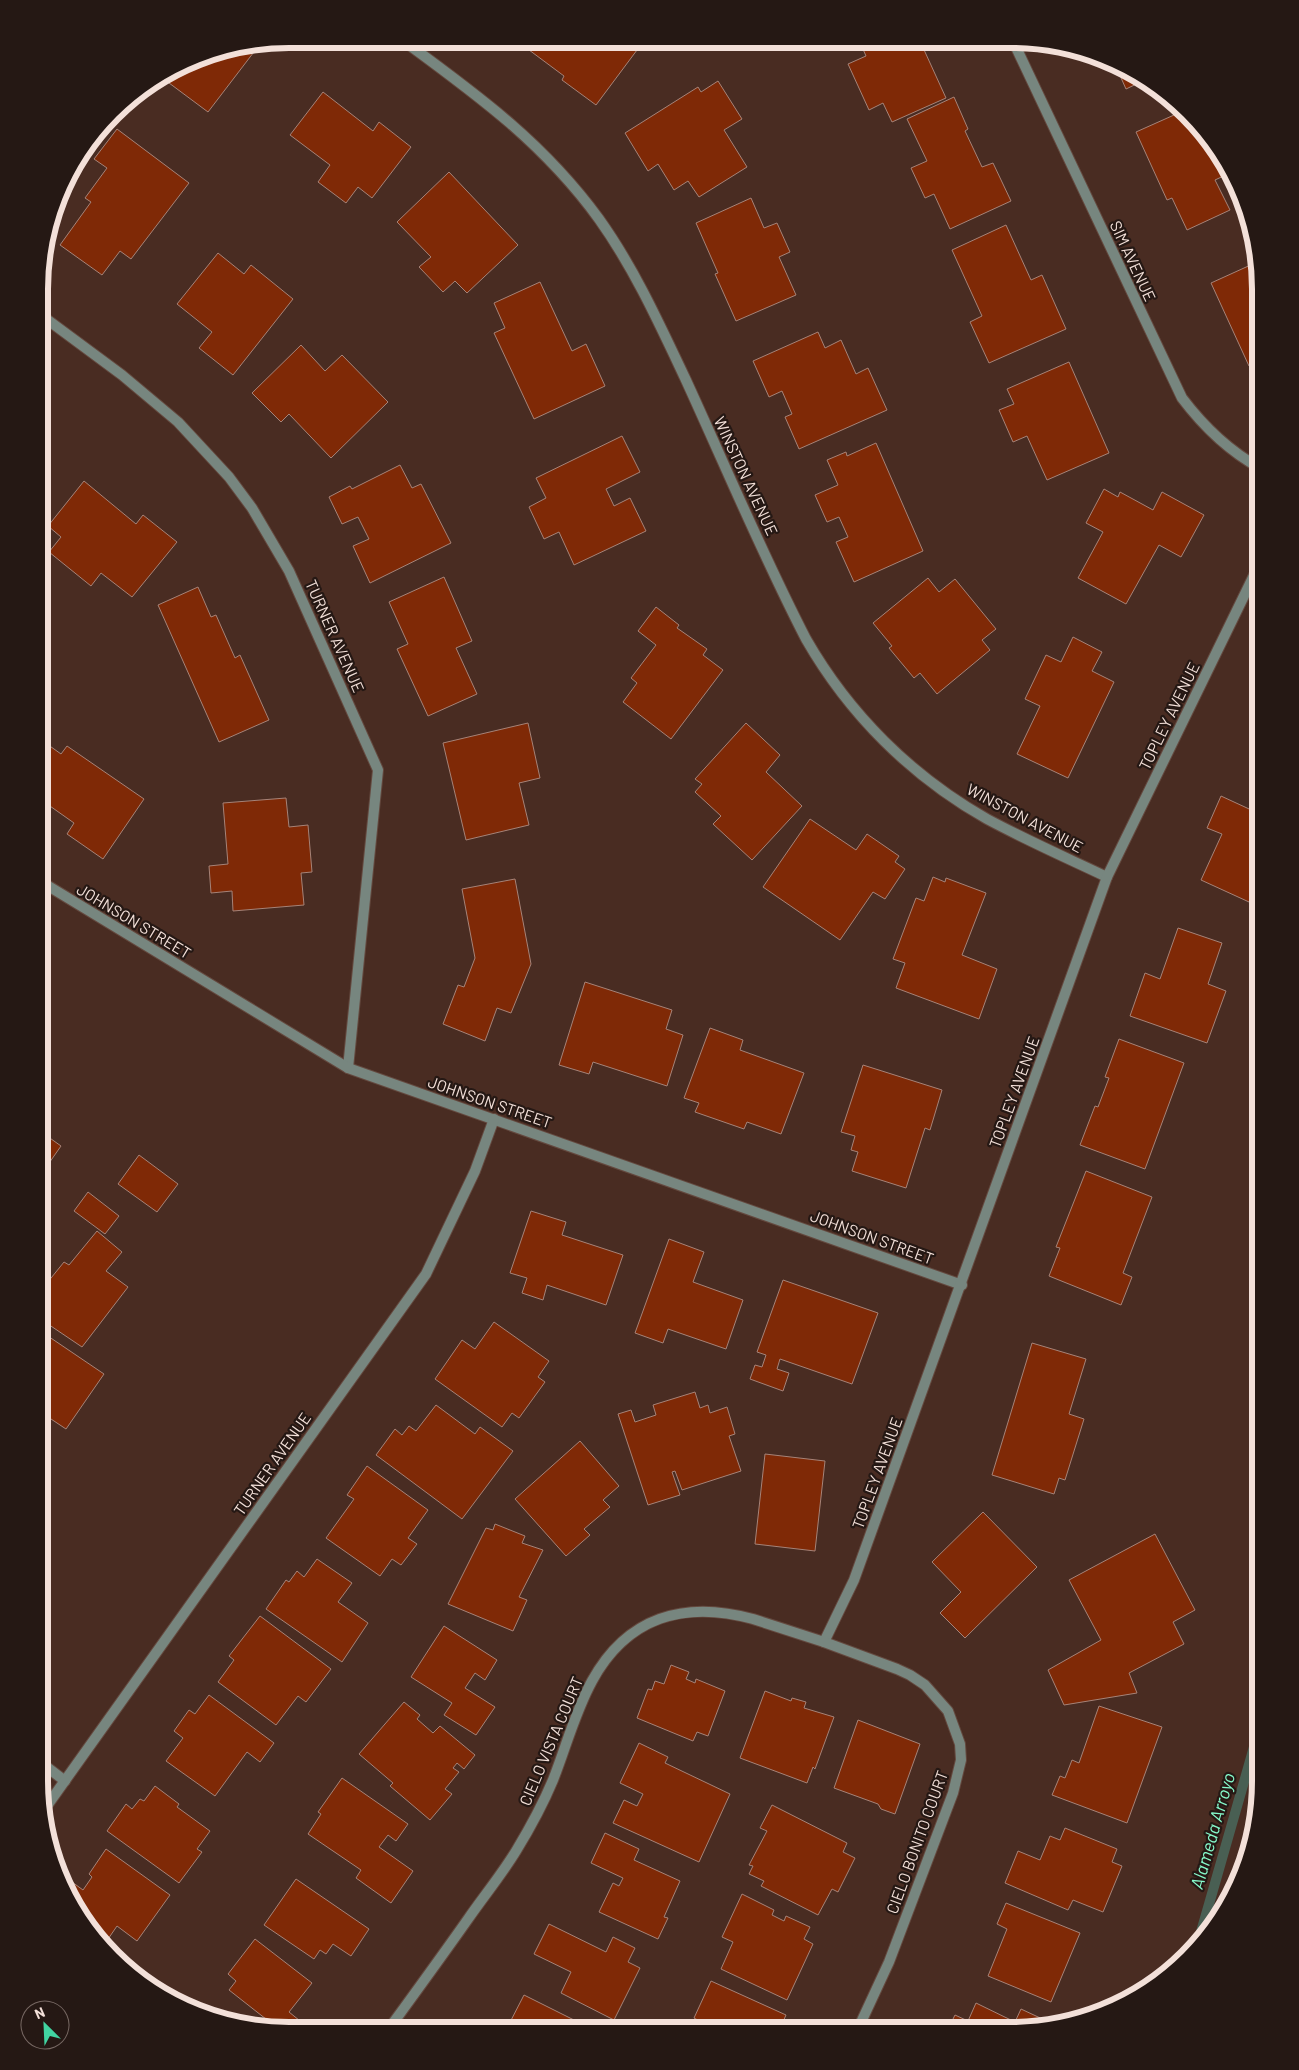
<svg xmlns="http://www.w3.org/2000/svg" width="1299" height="2070" font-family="Barlow,sans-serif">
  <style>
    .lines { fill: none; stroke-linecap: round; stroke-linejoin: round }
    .stream { stroke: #495f53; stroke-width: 10 }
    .building { fill: #7f2906; stroke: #a68378 }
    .minor-casing { stroke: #64493f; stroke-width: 12 }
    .minor { stroke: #77867f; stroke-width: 10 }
    .labels { text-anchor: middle; stroke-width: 4.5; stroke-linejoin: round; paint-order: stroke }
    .street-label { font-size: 16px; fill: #f3e0d9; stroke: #251814 }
    .water-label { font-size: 18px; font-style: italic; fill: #87fbcc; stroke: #251814 }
    .rim { fill: none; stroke: #f3e0d9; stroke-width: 6 }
  </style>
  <rect width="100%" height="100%" fill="#492c22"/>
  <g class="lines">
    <polyline class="stream" points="1197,1946 1260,1726"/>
  </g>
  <g class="building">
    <polygon points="518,39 641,40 643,42 596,105 562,80 564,76 517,41"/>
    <polygon points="859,40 920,41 946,98 892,122 883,103 869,110 848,64 866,56"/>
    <polygon points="260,44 208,112 161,77 193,58"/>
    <polygon points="1114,62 1145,80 1126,89"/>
    <polygon points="718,81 742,119 724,130 747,167 699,197 688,181 674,190 658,164 648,171 625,133 698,87 701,92"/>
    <polygon points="323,92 373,131 379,122 411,147 372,198 358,187 346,203 318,182 330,165 290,135"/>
    <polygon points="954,97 968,129 965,131 982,167 993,163 1011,201 950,229 934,194 925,198 911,168 927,161 907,119"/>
    <polygon points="1183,111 1209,136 1230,173 1215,180 1230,210 1187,230 1172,198 1167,200 1136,132"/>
    <polygon points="117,129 189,183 131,259 120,251 102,275 60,245 91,202 85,198 107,168 94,159"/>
    <polygon points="449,172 518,245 467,293 455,281 443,292 419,267 431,257 397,222"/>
    <polygon points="751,198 764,228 777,223 790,252 779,257 796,295 736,321 715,274 718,273 696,223"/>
    <polygon points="1006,225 1031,280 1042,275 1066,329 989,363 970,322 982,316 952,250"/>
    <polygon points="218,253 244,274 251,265 293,299 233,375 199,348 212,332 177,304"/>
    <polygon points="1255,263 1260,288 1260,361 1249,366 1211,283"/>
    <polygon points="540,282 572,351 586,344 605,386 534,419 494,333 505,328 494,303"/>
    <polygon points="818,332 825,348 841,340 856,374 868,368 887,410 799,449 785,417 792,414 782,391 769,397 753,361"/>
    <polygon points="301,345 325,371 342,355 388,402 331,458 289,414 281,422 252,393"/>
    <polygon points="1069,362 1109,453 1047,480 1027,436 1013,442 999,410 1014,404 1007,389"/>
    <polygon points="622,436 640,472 606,489 614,506 630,498 646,531 574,565 559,532 544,539 529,507 546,498 536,478"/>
    <polygon points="876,443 923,551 854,582 836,542 848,537 839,517 827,522 815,495 838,485 827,460 846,452 847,456"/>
    <polygon points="400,465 412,488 421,484 451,543 370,583 353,546 369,539 358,517 342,524 329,497 350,486 352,489"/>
    <polygon points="84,481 136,524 143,515 177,542 132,597 101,573 91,586 49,552 61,537 48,526"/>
    <polygon points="1104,489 1118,497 1120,492 1153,510 1162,492 1204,515 1181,557 1159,545 1126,604 1078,578 1103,532 1086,523"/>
    <polygon points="444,577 472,641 456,648 477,694 428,716 397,649 408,644 389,602"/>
    <polygon points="928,578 939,592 955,579 996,629 982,640 990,650 937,694 920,673 914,678 889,648 892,646 873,623"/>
    <polygon points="198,587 211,617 216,615 235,658 240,655 269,720 219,742 158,605"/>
    <polygon points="656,607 679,625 677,628 707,649 703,655 723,670 671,739 623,702 637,683 631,678 656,645 638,631"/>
    <polygon points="1073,637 1102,652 1092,671 1114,682 1068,778 1017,754 1040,706 1025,699 1046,655 1061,662"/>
    <polygon points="528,723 540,778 519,783 529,825 466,840 443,743"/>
    <polygon points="746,723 780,755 766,772 802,806 752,860 713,824 721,816 695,792 702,784 695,779"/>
    <polygon points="1260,733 1260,754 1252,750"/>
    <polygon points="40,739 61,754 67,746 144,799 103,859 67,834 74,823 40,799"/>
    <polygon points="1221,796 1260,814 1260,907 1201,880 1222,834 1207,828"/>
    <polygon points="286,798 289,827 308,825 312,872 301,873 304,905 233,911 232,891 211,893 209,866 228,864 223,803"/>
    <polygon points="810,819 856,850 867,834 899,856 895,862 905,869 885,899 873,892 840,940 763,887"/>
    <polygon points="933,877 945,882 946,878 986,893 962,955 997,969 979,1019 896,988 905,963 893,959 916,898 924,901"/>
    <polygon points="515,879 531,964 511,1013 497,1008 485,1041 443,1024 458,985 464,987 475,958 462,889"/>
    <polygon points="1178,928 1222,943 1208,984 1226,991 1207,1043 1130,1016 1145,973 1160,979"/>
    <polygon points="585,982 672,1010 666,1029 683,1035 667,1086 593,1062 589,1074 559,1065"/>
    <polygon points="710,1028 743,1040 740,1050 804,1073 781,1134 747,1122 744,1129 695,1112 699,1103 684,1098"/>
    <polygon points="1119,1039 1184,1063 1145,1169 1080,1145 1095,1106 1098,1107 1109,1078 1105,1077"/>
    <polygon points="863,1065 942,1090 930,1130 925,1128 906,1188 852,1171 858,1152 851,1150 855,1136 841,1132"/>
    <polygon points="40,1131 61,1146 40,1176"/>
    <polygon points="139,1155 178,1184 157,1212 118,1184"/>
    <polygon points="1086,1171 1152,1197 1123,1273 1132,1277 1121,1305 1049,1276 1060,1248 1056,1247"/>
    <polygon points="40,1186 50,1194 40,1209"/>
    <polygon points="88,1192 119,1216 105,1234 74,1211"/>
    <polygon points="531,1211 566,1222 562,1235 623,1255 606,1305 547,1285 543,1300 522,1293 527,1278 510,1273"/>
    <polygon points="97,1231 122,1252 106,1271 128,1287 82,1347 39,1318 39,1277 47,1283 64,1262 69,1265"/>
    <polygon points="669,1239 704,1252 693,1282 743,1300 726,1349 668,1329 663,1343 635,1333"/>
    <polygon points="783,1280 878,1313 852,1384 780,1359 777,1369 789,1373 783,1391 750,1379 755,1365 762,1367 766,1355 757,1352"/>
    <polygon points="494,1322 549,1361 538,1377 545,1382 519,1418 512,1413 502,1427 435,1379 462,1340 475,1349"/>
    <polygon points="39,1330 104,1374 66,1429 39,1411"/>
    <polygon points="1032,1343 1086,1359 1069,1414 1084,1419 1065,1480 1059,1478 1054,1494 992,1475"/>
    <polygon points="695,1392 700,1408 708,1405 710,1413 727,1407 735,1434 729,1436 741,1471 682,1490 675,1471 672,1472 680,1495 648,1505 618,1414 631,1410 635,1422 656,1415 653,1405"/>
    <polygon points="436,1405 475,1434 480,1427 513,1451 462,1519 376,1455 395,1429 402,1435 409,1426 416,1431"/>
    <polygon points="580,1441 619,1486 603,1500 610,1507 584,1529 590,1535 566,1556 515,1499"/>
    <polygon points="765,1454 825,1461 815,1551 755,1544"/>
    <polygon points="367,1466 428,1510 408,1538 417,1544 401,1565 392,1559 380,1576 326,1538 354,1499 347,1495"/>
    <polygon points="983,1512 1037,1567 965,1638 940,1613 961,1592 932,1562"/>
    <polygon points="495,1524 525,1536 522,1543 543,1550 519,1597 527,1600 513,1631 448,1604 486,1528 493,1530"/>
    <polygon points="1155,1534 1195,1610 1173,1622 1184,1644 1129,1673 1137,1693 1064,1705 1048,1670 1101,1640 1069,1580"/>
    <polygon points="317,1559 352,1583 338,1602 368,1623 342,1662 266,1609 286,1580 289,1582 297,1571 304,1577"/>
    <polygon points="260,1616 331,1669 306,1702 298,1696 276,1725 218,1682 234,1660 229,1656"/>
    <polygon points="444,1626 497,1660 485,1680 475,1673 465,1688 495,1707 476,1735 444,1715 452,1703 411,1677"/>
    <polygon points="671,1665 689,1672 686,1679 695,1683 696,1679 725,1691 708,1736 697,1732 693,1741 637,1718 648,1689 652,1690 655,1681 664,1684"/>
    <polygon points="765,1691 791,1701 792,1698 806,1702 804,1708 834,1717 815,1769 813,1767 807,1783 740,1758"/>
    <polygon points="209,1695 274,1743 260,1762 247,1752 215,1796 166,1761 183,1738 174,1731 189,1710 195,1714"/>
    <polygon points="404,1702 420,1715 417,1719 433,1733 440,1726 475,1755 464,1769 457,1763 453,1768 459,1772 445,1789 452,1794 430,1820 390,1786 393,1783 359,1754"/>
    <polygon points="1099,1706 1162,1727 1127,1823 1052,1795 1060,1776 1065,1778 1072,1760 1079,1763"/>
    <polygon points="858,1720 920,1744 895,1814 881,1809 878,1804 834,1788"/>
    <polygon points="639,1743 668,1757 665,1763 730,1794 699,1862 613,1823 624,1800 637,1806 643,1794 620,1783"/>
    <polygon points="342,1778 408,1824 396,1841 388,1835 379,1847 413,1871 391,1903 356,1878 361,1870 308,1834 321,1814 318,1812"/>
    <polygon points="155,1786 179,1804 177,1807 210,1831 197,1849 202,1852 179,1883 107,1831 126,1804 132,1809 140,1799 144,1801"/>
    <polygon points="772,1805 847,1843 843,1852 855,1858 838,1892 832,1889 818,1915 761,1886 764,1881 749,1874 753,1866 749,1865 767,1831 760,1828"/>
    <polygon points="1065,1828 1117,1849 1112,1862 1122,1866 1103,1912 1073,1900 1068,1910 1005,1883 1018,1851 1040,1860 1050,1836 1060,1840"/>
    <polygon points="605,1833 639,1849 634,1860 680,1881 664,1917 668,1918 658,1939 599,1912 613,1883 619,1886 623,1878 591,1863"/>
    <polygon points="106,1849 170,1895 137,1941 117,1926 106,1942 88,1929 66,1891 72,1882 83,1890 92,1877 89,1874"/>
    <polygon points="296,1879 369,1929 351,1956 333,1944 326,1954 320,1950 314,1959 264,1925"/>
    <polygon points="742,1894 774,1910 772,1915 784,1921 786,1916 810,1927 804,1939 813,1944 787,2000 721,1969 733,1942 722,1937"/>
    <polygon points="1006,1903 1080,1933 1051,2002 988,1976 1007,1929 997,1924"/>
    <polygon points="549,1924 606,1952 613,1937 635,1948 628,1962 640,1968 614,2020 561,1993 571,1972 534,1954"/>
    <polygon points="255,1939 312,1983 289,2012 310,2029 266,2029 271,2023 229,1990 236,1981 228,1974"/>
    <polygon points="711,1981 786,2015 779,2031 702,2030 705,2024 694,2018"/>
    <polygon points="524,1995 590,2028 589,2030 506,2030"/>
    <polygon points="976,2003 1015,2022 1021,2009 1051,2023 1011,2031 947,2031 955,2015 968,2021"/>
  </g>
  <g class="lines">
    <defs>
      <g id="minor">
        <path d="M401,39C476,94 543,142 599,219C634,268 659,323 685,378C725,465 762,554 806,639C849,714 911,776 987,819C1026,840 1067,858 1107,877"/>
        <path d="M1013,41L1182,398C1204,427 1229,451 1260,468"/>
        <polyline points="41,315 122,375 178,422 229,477 252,508 289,571 378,770 348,1068"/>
        <polyline points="40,881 348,1068 962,1285"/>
        <polyline points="824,1642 854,1580 1107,877 1260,563"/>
        <polyline points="39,1761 65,1781"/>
        <polyline points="44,1810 426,1274 475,1171 494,1119"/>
        <path d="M388,2030C415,1993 442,1956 468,1919C484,1896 502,1874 516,1851C530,1828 543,1804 553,1780C566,1747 575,1712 592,1681C627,1617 684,1600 753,1619L824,1642L897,1669L910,1675L925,1685L948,1711L960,1744L961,1760L953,1793L889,1962L857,2031"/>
      </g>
    </defs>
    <use href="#minor" class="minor-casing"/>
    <use href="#minor" class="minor"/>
  </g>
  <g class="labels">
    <g class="street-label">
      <text transform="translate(1133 261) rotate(65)" y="6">SIM AVENUE</text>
      <text transform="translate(746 476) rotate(65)" y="6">WINSTON AVENUE</text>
      <text transform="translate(335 636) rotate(66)" y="6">TURNER AVENUE</text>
      <text transform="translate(1169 716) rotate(-64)" y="6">TOPLEY AVENUE</text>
      <text transform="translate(1025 818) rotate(28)" y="6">WINSTON AVENUE</text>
      <text transform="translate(134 921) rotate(31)" y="6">JOHNSON STREET</text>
      <text transform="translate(1014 1092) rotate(-70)" y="6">TOPLEY AVENUE</text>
      <text transform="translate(490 1102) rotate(19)" y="6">JOHNSON STREET</text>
      <text transform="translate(872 1237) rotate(20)" y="6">JOHNSON STREET</text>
      <text transform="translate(272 1464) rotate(-55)" y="6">TURNER AVENUE</text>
      <text transform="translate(877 1473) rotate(-70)" y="6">TOPLEY AVENUE</text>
      <text transform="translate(551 1741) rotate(-67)" y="6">CIELO VISTA COURT</text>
      <text transform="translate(917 1842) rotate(-70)" y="6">CIELO BONITO COURT</text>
    </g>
    <g class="water-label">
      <text transform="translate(1213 1831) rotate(-74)" y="6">Alameda Arroyo</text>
    </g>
  </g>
  <path d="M0 0H1299V2070H0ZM289 48H1011A241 241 0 0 1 1252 289V1781A241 241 0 0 1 1011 2022H289A241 241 0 0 1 48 1781V289A241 241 0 0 1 289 48Z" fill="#251814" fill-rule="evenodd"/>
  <path class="rim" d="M289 48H1011A241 241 0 0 1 1252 289V1781A241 241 0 0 1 1011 2022H289A241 241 0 0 1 48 1781V289A241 241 0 0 1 289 48Z"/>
  <g transform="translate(45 2025) rotate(336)"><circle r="24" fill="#251814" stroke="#776863"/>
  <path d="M0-4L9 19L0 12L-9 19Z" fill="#41d4a1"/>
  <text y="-8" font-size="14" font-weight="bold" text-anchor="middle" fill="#f3e0d9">N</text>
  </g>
</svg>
